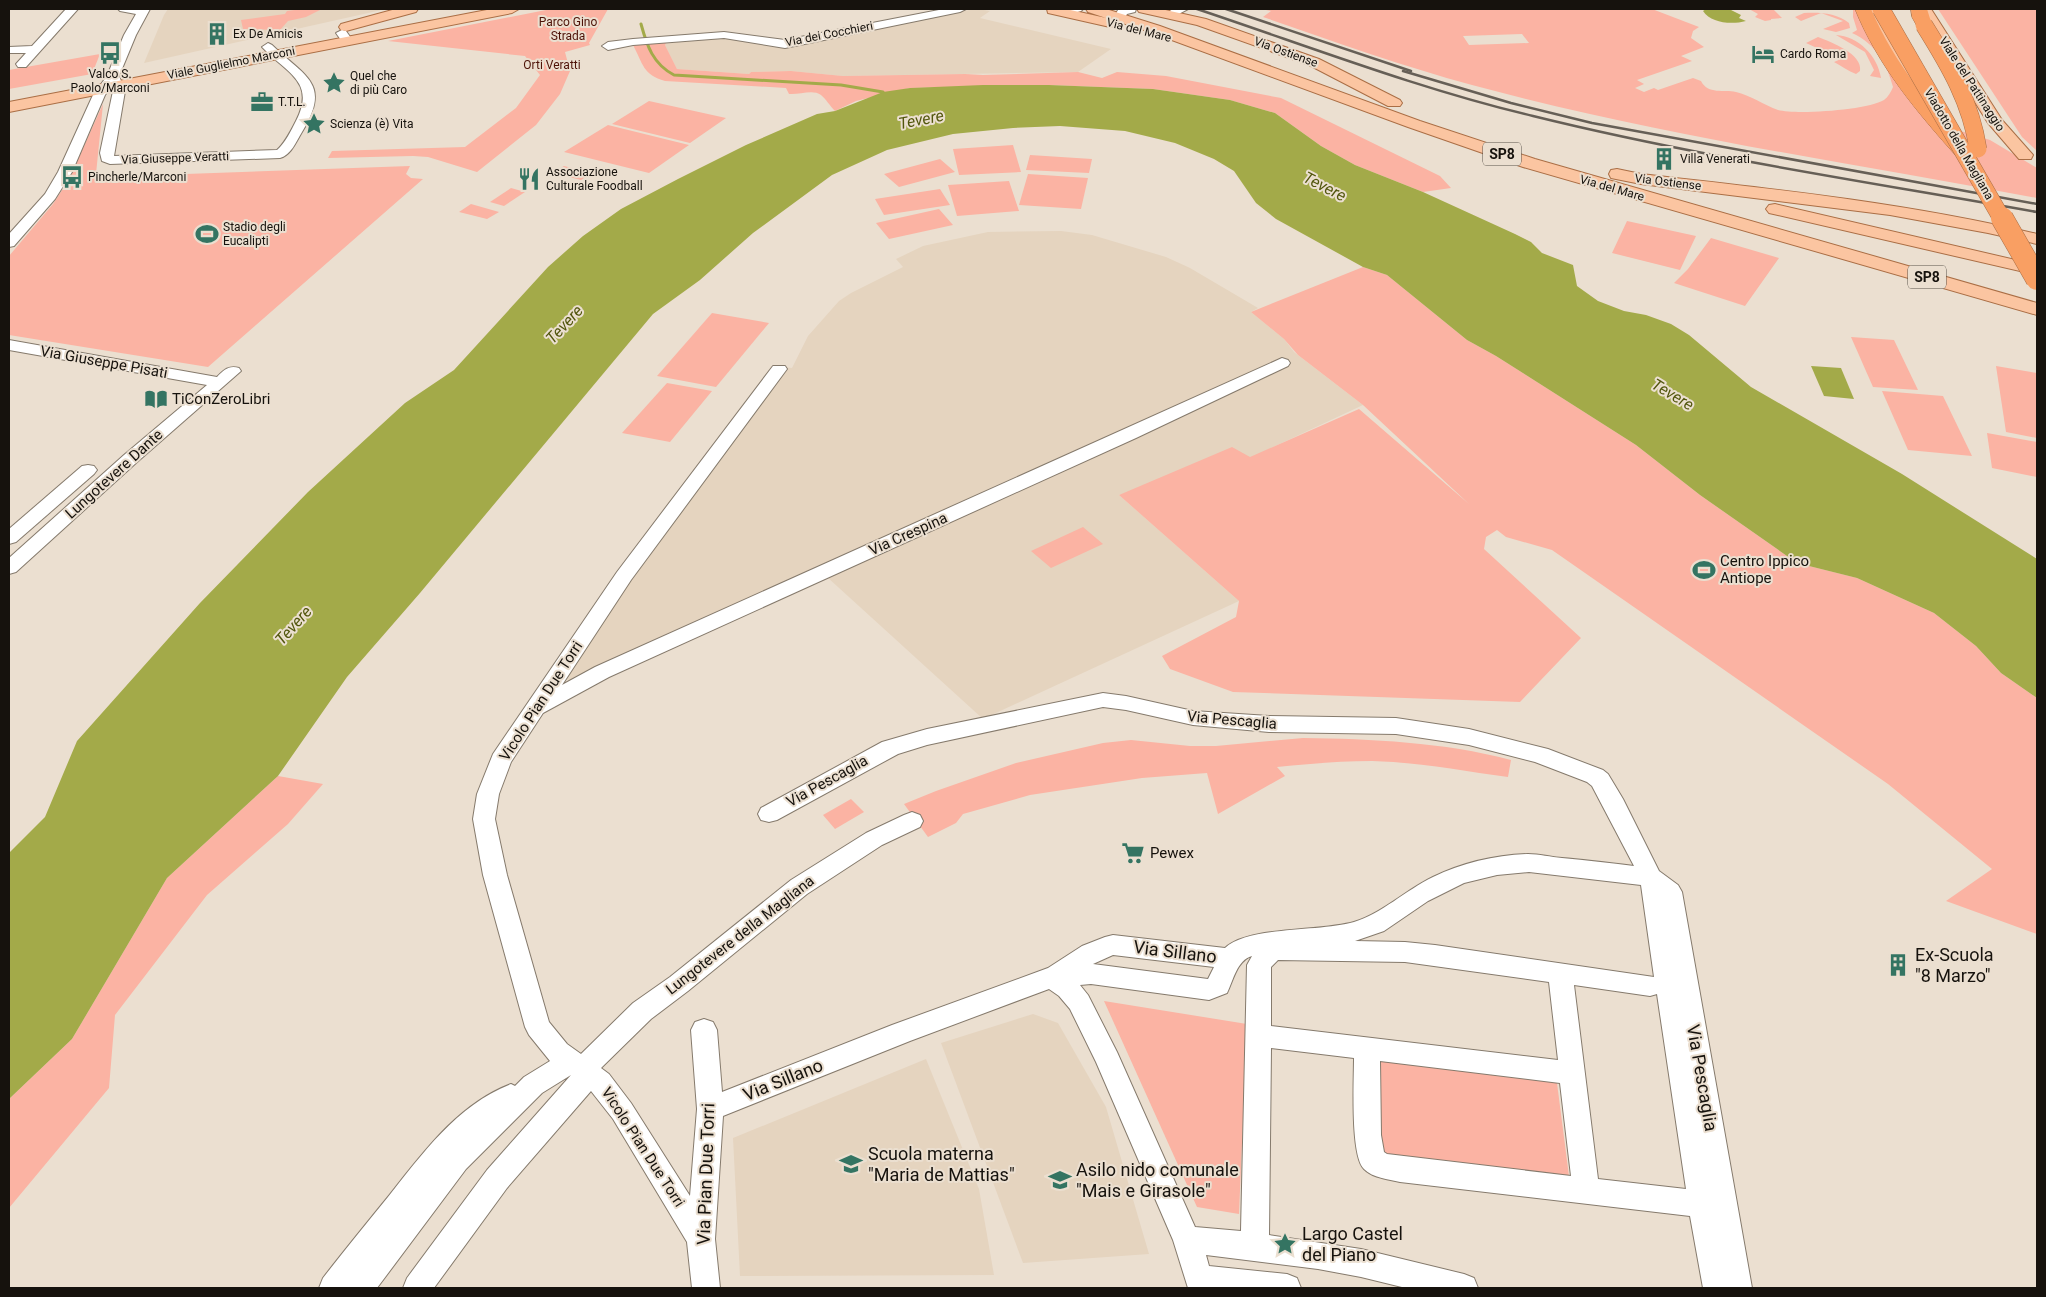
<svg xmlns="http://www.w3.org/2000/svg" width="2046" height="1297" font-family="Roboto,sans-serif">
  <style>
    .built { fill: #e5d4bf }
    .green { fill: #fbb3a3; fill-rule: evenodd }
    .water { fill: #a3aa49 }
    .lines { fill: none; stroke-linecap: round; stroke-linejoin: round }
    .stream { stroke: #a3aa49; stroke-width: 3 }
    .minor-casing { stroke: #857a6c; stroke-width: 2 }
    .major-casing { stroke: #aa6e45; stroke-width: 2 }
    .highway-casing { stroke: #aa6e45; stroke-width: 1 }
    .minor { fill: #fff; fill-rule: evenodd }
    .major { fill: #fbc5a1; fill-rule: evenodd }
    .highway { fill: #f99f63; fill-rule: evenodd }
    .rail { stroke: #665f56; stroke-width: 2.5 }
    .highway-bridge-far1-casing { stroke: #aa6e45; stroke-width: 18; stroke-linecap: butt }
    .highway-bridge-casing { stroke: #aa6e45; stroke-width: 23; stroke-linecap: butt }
    .highway-bridge-far1 { stroke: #f99f63; stroke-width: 17 }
    .highway-bridge { stroke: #f99f63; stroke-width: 22 }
    .labels { text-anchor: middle; stroke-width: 4; stroke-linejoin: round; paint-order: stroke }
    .far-park-label { font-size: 12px; fill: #4e1308; stroke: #ebdfd0 }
    .far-street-label { font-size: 12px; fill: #16120d; stroke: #ebdfd0 }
    .far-poi-label { font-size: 12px; fill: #16120d; stroke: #ebdfd0; text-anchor: start }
    .shield { fill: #ebdfd0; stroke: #565048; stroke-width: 1 }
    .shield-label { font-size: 14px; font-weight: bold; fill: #16120d }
    .street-label { font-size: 15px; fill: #16120d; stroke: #ebdfd0 }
    .poi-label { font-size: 15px; fill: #16120d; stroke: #ebdfd0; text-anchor: start }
    .water-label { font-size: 16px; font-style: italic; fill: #52560d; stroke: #ebdfd0 }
    .near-street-label { font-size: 18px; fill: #16120d; stroke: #ebdfd0 }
    .near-poi-label { font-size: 18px; fill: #16120d; stroke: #ebdfd0; text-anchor: start }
  </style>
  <rect width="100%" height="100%" fill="#ebdfd0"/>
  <g class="built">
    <polygon points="168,9 386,9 144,63 164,15"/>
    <polygon points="978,9 990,11 980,18 1111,49 1078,72 843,76 791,71 751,72 749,74 677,69 665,45 668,40 727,37 773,46 939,14"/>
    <polygon points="1061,231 1092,235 1166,257 1190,268 1258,308 1251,312 1284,339 1294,352 1363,405 1250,458 1119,495 1239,601 983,719 827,577 592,685 547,675 667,505 774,366 792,368 808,336 839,301 851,293 903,267 896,259 923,246 988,232"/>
    <polygon points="1033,1014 1058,1023 1106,1107 1149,1254 1023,1263 941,1043"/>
    <polygon points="926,1059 979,1189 994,1275 740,1276 733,1138"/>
  </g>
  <g class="green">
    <polygon points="302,9 322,9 306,17 288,21 280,30 243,29 241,20 285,14 287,11"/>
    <polygon points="551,9 608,9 589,43 590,45 565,52 570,71 560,94 536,125 477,172 428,157 413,156 328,158 332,151 465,147 516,108 540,75 525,56 388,41"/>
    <path d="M1261,9H1652L1699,27L1693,31L1691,38L1704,47L1681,56L1692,61L1637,80L1644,84L1635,88L1644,92L1654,88L1658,90L1693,78L1701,81C1708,95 1724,89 1736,92C1750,95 1764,105 1778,110C1797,115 1868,110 1884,100C1888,97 1891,92 1893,87C1887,64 1875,43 1852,33L1857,30L1853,17V9L1857,10L1954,129L1990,140L2037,168V198C1849,163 1658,135 1472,85C1402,66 1333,41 1263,17L1271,11ZM1522,34L1529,43L1469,45L1463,36Z"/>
    <polygon points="1749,9 1773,9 1782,18 1771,19 1771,20 1765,21 1755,17 1758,14"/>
    <polygon points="1938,9 2037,9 2037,151 2022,137"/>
    <path d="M1804,13C1819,12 1837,13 1849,23L1850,28L1836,32L1823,29L1843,21L1821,13L1801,21L1795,17Z"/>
    <path d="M1836,35C1858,36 1878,56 1881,78L1870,76L1874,70L1865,52Z"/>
    <path d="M1818,37C1831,42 1863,54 1860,71L1856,74C1848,71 1842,66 1834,62L1841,59L1806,43Z"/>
    <path d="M668,40L665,45L677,69L749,74L751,72L791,71L843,76L965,74L983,75L1078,72L1102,78L1117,72L1166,76L1281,98L1440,176L1451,188L1423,192L1355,165L1321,146L1275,113L1230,100L1153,89L1049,85L910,88L856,101L835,111C830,106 826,99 821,95C813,89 799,95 789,94L786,88L665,81C643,75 643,64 633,45Z"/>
    <polygon points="100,54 92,74 9,89 9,70"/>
    <polygon points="649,101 726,118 690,143 612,124"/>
    <polygon points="103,104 96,174 101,177 410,166 406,174 411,178 423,179 208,367 9,335 9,256 53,204 68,181"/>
    <polygon points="608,125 689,145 649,173 564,152"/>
    <polygon points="1013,145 1021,172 959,175 953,149"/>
    <polygon points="1030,155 1092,159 1089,173 1026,170"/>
    <polygon points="940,159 955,172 899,187 884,174"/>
    <polygon points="564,166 592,173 581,180 553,173"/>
    <polygon points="1028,174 1088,178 1081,209 1019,205"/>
    <polygon points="1009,181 1019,211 957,216 948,185"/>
    <polygon points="511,188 525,192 504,206 490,202"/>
    <polygon points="940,189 950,205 884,215 875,199"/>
    <polygon points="471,204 499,212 487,219 459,212"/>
    <polygon points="939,209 953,225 889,239 876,223"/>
    <polygon points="1627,221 1696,236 1680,270 1612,253"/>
    <polygon points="1711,238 1779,258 1745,306 1674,283 1688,269"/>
    <polygon points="1363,267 1387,275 1467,340 1496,356 1636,445 1700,495 1797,563 1857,578 1934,613 1976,646 2001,673 2037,698 2037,934 1946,901 1992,869 1888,784 1552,550 1506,537 1497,530 1486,537 1484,549 1581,638 1520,702 1233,692 1170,669 1162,656 1236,617 1239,601 1119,495 1232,447 1250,457 1359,409 1469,504 1363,405 1298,355 1284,339 1251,312"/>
    <polygon points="712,313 769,323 716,387 657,376"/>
    <polygon points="1851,337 1894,340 1918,390 1873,387"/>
    <polygon points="1996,366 2037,373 2037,438 2006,432"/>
    <polygon points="667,383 712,391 670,442 622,433"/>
    <polygon points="1882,391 1943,396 1972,456 1908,450"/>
    <polygon points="1987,433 2037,442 2037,477 1992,468"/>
    <polygon points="1083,527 1103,544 1051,568 1031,551"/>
    <path d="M1303,738C1372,739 1443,742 1511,760L1508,777C1463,771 1417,762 1372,761C1340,761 1308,764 1277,767L1285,776L1218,814L1207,773L1142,778L1030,795L963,814L956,823L928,837L904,804L936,791L1016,763L1103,743L1131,740L1190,746H1216Z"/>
    <polygon points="278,776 323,784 288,824 207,895 115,1015 109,1088 9,1208 9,1099 72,1039 167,878"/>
    <polygon points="851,799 864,812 835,829 823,815"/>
    <polygon points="1104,1001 1247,1024 1239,1214 1197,1207"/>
    <polygon points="1379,1059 1557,1083 1570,1184 1382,1158"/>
  </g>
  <g class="water">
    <path d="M1706,9H1732L1731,10L1741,15L1739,18L1746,21C1731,25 1711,23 1703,11Z"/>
    <polygon points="983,85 1049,85 1153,89 1230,100 1275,113 1321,146 1355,165 1423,192 1515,234 1531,242 1542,253 1573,265 1577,286 1598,301 1624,311 1646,315 1671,324 1689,335 1751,387 1902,474 2037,559 2037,698 2001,673 1976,646 1934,613 1857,578 1797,563 1700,495 1636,445 1496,356 1467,340 1387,275 1363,267 1276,219 1256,203 1234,171 1214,159 1175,143 1125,131 1060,126 1013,128 953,134 887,150 832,175 753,233 700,280 653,314 420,593 347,677 278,776 167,878 72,1039 9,1099 9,853 45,817 77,741 200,603 308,492 405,403 454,370 548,267 583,236 621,209 678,179 746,145 817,114 835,111 883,92 910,88"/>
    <polygon points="1811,366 1841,368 1854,399 1824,396"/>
  </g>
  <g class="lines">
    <path class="stream" d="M641,24C647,46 653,64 674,75L841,85L883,92"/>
    <defs>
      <g id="minor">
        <polygon points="66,9 78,9 26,67 18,67 16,64 26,53 9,53 9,47 32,46"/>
        <path d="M118,9H150L136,35L119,76L125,91L114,156L277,150C285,143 291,131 296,121C316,82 288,74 264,49L262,47L268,43L272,45C305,77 332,83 302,132C296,142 291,155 280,158L110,164L102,161L100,153L113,91L112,86L105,95L72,172L55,199L14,246L9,247V234L45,194L58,172L93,95L107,76L124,35L136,14L120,11Z"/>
        <polygon points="944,9 966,9 960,12 785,48 724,38 633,45 608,50 602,46 608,42 633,39 724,32 785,40"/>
        <polygon points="1066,9 1083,9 1081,11 1070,14 1066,13 1064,11"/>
        <polygon points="1136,9 1135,12 1127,14 1124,19 1120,20 1114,17 1118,10"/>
        <polygon points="1173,9 1188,9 1175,16 1167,16 1165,14"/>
        <polygon points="342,30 346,31 353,41 351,43 343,43 336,33"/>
        <path d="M9,340L217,377C224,370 229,365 239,368L241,371L136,463L16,572L9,574V558L124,455L207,385L9,350Z"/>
        <path d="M1282,358L1288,360L1290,363L1288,366L1136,438L609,677L543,713L511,762L499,794L495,819L507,875L549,1022L567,1044L581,1054L633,1003L670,977L791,880L866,833L904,815L912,812L920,815L923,821L920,827L882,845L807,894L688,991L651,1019L601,1068L609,1074L631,1103L690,1196L697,1109L691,1030L695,1022L704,1019L713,1022L717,1030L722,1092L892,1025L1048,968L1082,946L1105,937L1113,935L1225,948C1248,926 1320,932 1354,922C1381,914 1406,890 1433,877C1462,863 1496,855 1528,854C1539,854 1551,857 1562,858C1586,860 1610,863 1634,866L1592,786L1587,782L1535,762L1469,745L1396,734L1269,732L1193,725L1126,710L1103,707L927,745L898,754L777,820L769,822L761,820L758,814L761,808L882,742L927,729L1103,693L1126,696L1193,711L1269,716L1396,718L1469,729L1548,749L1603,770L1608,774L1623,799L1659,871L1678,885L1682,892L1752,1288H1703L1690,1216L1400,1182C1388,1179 1373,1178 1364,1169C1350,1156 1354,1079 1354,1058L1271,1048L1269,1235L1361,1249L1464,1274L1474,1278L1478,1288H1406L1361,1277L1318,1269L1206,1255L1209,1266L1287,1274L1297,1278L1301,1288H1188L1173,1240L1096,1062L1070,1009L1059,996L1049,989L910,1041L723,1116L715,1239L720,1288H692L687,1242L613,1119L591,1091L507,1188L434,1288H403L407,1278L487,1170L571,1075L542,1093L466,1169L377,1288H319L323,1278C344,1251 366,1224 388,1197C422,1154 458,1104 511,1084L515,1086L524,1077L550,1061L529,1035L525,1027L483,875L473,819L477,794L493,754L617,572L773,366H785L787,369L631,580L562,685L595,667ZM1529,872L1641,885L1654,977L1435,945L1405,942L1355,941L1384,931L1428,901L1464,883L1497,875ZM1113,955L1214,967L1208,979L1093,964ZM1252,956L1247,965L1241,1231L1195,1227L1117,1052L1088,995L1080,985L1091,984L1209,1000L1227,993C1233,981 1237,960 1252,956ZM1278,960L1405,962L1549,982L1558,1060L1271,1026V967ZM1574,985L1650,996L1657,994L1686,1189L1598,1179ZM1380,1061L1560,1083L1571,1176L1387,1154L1384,1152L1381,1135Z"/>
        <polygon points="88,465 94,466 97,470 94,474 16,542 9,544 9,529 82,466"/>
      </g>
      <g id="major">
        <polygon points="396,9 418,9 416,12 346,31 341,30 339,27 341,24"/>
        <polygon points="492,9 519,9 512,13 9,112 9,102"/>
        <polygon points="1047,9 1066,9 1106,18 1088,12 1086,9 1106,9 1160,26 1420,121 1535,159 2037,303 2037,315 1523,167 1408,127 1150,32 1116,21 1117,23 1115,26 1110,27 1048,13"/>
        <polygon points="1137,9 1161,9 1206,19 1319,59 1400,100 1402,103 1400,106 1388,106 1309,65 1197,25 1139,12"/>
        <polygon points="1865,9 1879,9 1920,80 1917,83 1907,83"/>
        <polygon points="1917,9 1931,9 2002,120 2033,155 2031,159 2019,159 1988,123"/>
        <path d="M1617,169L1641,174C1774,189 1907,203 2037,234V244L1988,233L1890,215L1641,184L1611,178L1609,174L1611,170Z"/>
        <polygon points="1775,204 2037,265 2037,275 1769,213 1766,209 1769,205"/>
      </g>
      <g id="highway">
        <path d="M1855,9H1871C1895,65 1930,105 1970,150L1973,154L1970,158L1964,159L1958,158C1917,112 1878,66 1855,9Z"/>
        <polygon points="1911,9 1927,9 1932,25 1930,28 1918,28 1912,17"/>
      </g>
    </defs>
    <use href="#minor" class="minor-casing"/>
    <use href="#major" class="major-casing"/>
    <use href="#highway" class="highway-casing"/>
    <use href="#minor" class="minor"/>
    <use href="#major" class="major"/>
    <use href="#highway" class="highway"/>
    <g class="rail">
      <path d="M1197,9C1308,46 1419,89 1533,116C1699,157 1869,182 2037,212"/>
      <polyline points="1226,9 1411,71"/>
      <polyline points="1403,71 1511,103 1592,123 2037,204"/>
    </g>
    <defs>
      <g id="highway-bridge-far1">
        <polyline points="1881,9 2002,219"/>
        <path d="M1924,25C1949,65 1971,102 1978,149"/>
      </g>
      <polyline id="highway-bridge" points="2002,218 2037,279"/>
    </defs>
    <use href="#highway-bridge-far1" class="highway-bridge-far1-casing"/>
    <use href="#highway-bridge" class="highway-bridge-casing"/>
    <use href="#highway-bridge-far1" class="highway-bridge-far1"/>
    <use href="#highway-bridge" class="highway-bridge"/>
  </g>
  <defs>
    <symbol id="building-bare" viewBox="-9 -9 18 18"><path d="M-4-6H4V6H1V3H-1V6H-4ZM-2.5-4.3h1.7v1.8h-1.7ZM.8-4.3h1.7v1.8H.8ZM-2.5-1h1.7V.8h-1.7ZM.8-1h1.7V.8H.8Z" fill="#347462" stroke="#ebdfd0" stroke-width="2.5" paint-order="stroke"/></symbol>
    <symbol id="bus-bare" viewBox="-9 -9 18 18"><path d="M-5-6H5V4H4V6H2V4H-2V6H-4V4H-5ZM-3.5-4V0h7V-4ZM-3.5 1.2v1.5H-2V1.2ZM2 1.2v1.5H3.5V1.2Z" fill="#347462" stroke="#ebdfd0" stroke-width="2.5" paint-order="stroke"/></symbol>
    <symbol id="hotel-bare" viewBox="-9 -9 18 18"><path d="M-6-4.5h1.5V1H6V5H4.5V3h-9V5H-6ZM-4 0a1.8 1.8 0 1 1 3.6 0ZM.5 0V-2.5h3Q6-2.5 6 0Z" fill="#347462" stroke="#ebdfd0" stroke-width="2.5" paint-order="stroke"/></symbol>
    <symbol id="sight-bare" viewBox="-9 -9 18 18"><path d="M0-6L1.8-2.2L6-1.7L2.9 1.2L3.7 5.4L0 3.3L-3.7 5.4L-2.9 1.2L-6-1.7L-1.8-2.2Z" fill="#347462" stroke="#ebdfd0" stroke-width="2.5" paint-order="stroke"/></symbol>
    <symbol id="office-bare" viewBox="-9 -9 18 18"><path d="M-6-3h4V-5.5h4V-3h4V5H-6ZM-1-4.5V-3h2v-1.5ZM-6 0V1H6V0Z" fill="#347462" stroke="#ebdfd0" stroke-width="2.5" paint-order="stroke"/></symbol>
    <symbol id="restaurant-bare" viewBox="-9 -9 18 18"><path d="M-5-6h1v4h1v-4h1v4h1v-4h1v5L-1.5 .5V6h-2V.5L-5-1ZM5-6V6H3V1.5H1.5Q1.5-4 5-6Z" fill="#347462" stroke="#ebdfd0" stroke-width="2.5" paint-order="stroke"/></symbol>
    <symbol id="stadium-bare" viewBox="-9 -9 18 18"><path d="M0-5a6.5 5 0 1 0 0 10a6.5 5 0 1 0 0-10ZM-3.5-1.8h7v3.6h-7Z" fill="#347462" stroke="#ebdfd0" stroke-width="2.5" paint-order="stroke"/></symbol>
    <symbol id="library-bare" viewBox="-9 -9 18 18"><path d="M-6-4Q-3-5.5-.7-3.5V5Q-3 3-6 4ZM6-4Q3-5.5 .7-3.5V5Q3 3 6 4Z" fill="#347462" stroke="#ebdfd0" stroke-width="2.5" paint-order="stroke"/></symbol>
    <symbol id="supermarket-bare" viewBox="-9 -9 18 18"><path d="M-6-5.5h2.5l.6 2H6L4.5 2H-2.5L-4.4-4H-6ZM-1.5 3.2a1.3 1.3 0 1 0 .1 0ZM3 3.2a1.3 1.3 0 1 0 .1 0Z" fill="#347462" stroke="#ebdfd0" stroke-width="2.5" paint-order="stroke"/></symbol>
    <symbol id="school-bare" viewBox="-9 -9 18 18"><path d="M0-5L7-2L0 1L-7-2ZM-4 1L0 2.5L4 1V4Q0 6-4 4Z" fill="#347462" stroke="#ebdfd0" stroke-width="2.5" paint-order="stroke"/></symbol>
  </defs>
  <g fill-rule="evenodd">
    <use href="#building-bare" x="201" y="18" width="32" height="32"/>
    <use href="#bus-bare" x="94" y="37" width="32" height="32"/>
    <use href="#hotel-bare" x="1747" y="38" width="32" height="32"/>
    <use href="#sight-bare" x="318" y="67" width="32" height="32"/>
    <use href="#office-bare" x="246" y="86" width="32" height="32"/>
    <use href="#sight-bare" x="298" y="108" width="32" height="32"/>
    <use href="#building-bare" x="1648" y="143" width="32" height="32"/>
    <use href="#bus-bare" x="56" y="161" width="32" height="32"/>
    <use href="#restaurant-bare" x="513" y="163" width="32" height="32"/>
    <use href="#stadium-bare" x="191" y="218" width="32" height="32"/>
    <use href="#library-bare" x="140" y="383" width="32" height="32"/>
    <use href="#stadium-bare" x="1688" y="554" width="32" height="32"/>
    <use href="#supermarket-bare" x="1117" y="837" width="32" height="32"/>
    <use href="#building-bare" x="1882" y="949" width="32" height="32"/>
    <use href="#school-bare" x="835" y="1148" width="32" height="32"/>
    <use href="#school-bare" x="1044" y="1164" width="32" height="32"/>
    <use href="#sight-bare" x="1269" y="1228" width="32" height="32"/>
  </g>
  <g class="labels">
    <g class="far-park-label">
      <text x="568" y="26">Parco Gino<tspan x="568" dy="14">Strada</tspan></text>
      <text x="552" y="69">Orti Veratti</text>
    </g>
    <g class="far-street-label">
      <text transform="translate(1139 30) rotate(14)" y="4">Via del Mare</text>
      <text transform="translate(829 34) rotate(-11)" y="4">Via dei Cocchieri</text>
      <text transform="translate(1286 52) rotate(20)" y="4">Via Ostiense</text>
      <text transform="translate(231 63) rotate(-11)" y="4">Viale Guglielmo Marconi</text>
      <text transform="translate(1972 84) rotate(57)" y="4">Viale del Pattinaggio</text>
      <text transform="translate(1959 144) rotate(60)" y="4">Viadotto della Magliana</text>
      <text transform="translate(175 158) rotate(-2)" y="4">Via Giuseppe Veratti</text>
      <text transform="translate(1668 182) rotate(7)" y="4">Via Ostiense</text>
      <text transform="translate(1612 188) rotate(16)" y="4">Via del Mare</text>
    </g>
    <g class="far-poi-label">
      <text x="233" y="38">Ex De Amicis</text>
      <text x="1780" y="58">Cardo Roma</text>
      <text x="110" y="78" text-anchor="middle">Valco S.<tspan x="110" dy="14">Paolo/Marconi</tspan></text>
      <text x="350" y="80">Quel che<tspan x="350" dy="14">di più Caro</tspan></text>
      <text x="278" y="106">T.T.L.</text>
      <text x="330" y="128">Scienza (è) Vita</text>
      <text x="1680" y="163">Villa Venerati</text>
      <text x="546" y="176">Associazione<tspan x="546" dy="14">Culturale Foodball</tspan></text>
      <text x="88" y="181">Pincherle/Marconi</text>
      <text x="223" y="231">Stadio degli<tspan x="223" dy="14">Eucalipti</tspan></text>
    </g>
    <g class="shield">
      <rect x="1483" y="142.5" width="38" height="23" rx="4"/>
      <rect x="1908" y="265.5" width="38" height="23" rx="4"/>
    </g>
    <g class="shield-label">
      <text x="1502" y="159">SP8</text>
      <text x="1927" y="282">SP8</text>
    </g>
    <g class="street-label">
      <text transform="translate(104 362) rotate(10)" y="5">Via Giuseppe Pisati</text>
      <text transform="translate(114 474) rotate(-42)" y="5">Lungotevere Dante</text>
      <text transform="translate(908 534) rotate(-24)" y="5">Via Crespina</text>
      <text transform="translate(541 701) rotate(-57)" y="5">Vicolo Pian Due Torri</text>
      <text transform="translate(1232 720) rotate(5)" y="5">Via Pescaglia</text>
      <text transform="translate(827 781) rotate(-29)" y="5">Via Pescaglia</text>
      <text transform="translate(740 935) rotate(-38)" y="5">Lungotevere della Magliana</text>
      <text transform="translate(643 1147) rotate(57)" y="5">Vicolo Pian Due Torri</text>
    </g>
    <g class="poi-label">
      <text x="172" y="404">TiConZeroLibri</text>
      <text x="1720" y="566">Centro Ippico<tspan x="1720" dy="17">Antiope</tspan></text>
      <text x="1150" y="858">Pewex</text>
    </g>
    <g class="water-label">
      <text transform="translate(921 119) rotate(-11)" y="6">Tevere</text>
      <text transform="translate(1325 186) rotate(27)" y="6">Tevere</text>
      <text transform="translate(564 324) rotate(-47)" y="6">Tevere</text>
      <text transform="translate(1673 394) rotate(31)" y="6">Tevere</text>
      <text transform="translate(293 625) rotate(-48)" y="6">Tevere</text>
    </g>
    <g class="near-street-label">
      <text transform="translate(1175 952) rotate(7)" y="6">Via Sillano</text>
      <text transform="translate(1702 1078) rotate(80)" y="6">Via Pescaglia</text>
      <text transform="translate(783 1080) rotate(-22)" y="6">Via Sillano</text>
      <text transform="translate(706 1174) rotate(-88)" y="6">Via Pian Due Torri</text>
    </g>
    <g class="near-poi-label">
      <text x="1915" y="961">Ex-Scuola<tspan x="1915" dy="21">"8 Marzo"</tspan></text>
      <text x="868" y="1160">Scuola materna<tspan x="868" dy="21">"Maria de Mattias"</tspan></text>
      <text x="1076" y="1176">Asilo nido comunale<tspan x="1076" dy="21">"Mais e Girasole"</tspan></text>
      <text x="1302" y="1240">Largo Castel<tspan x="1302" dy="21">del Piano</tspan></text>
    </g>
  </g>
  <rect width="2046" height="1297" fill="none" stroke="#16120d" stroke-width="20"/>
</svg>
